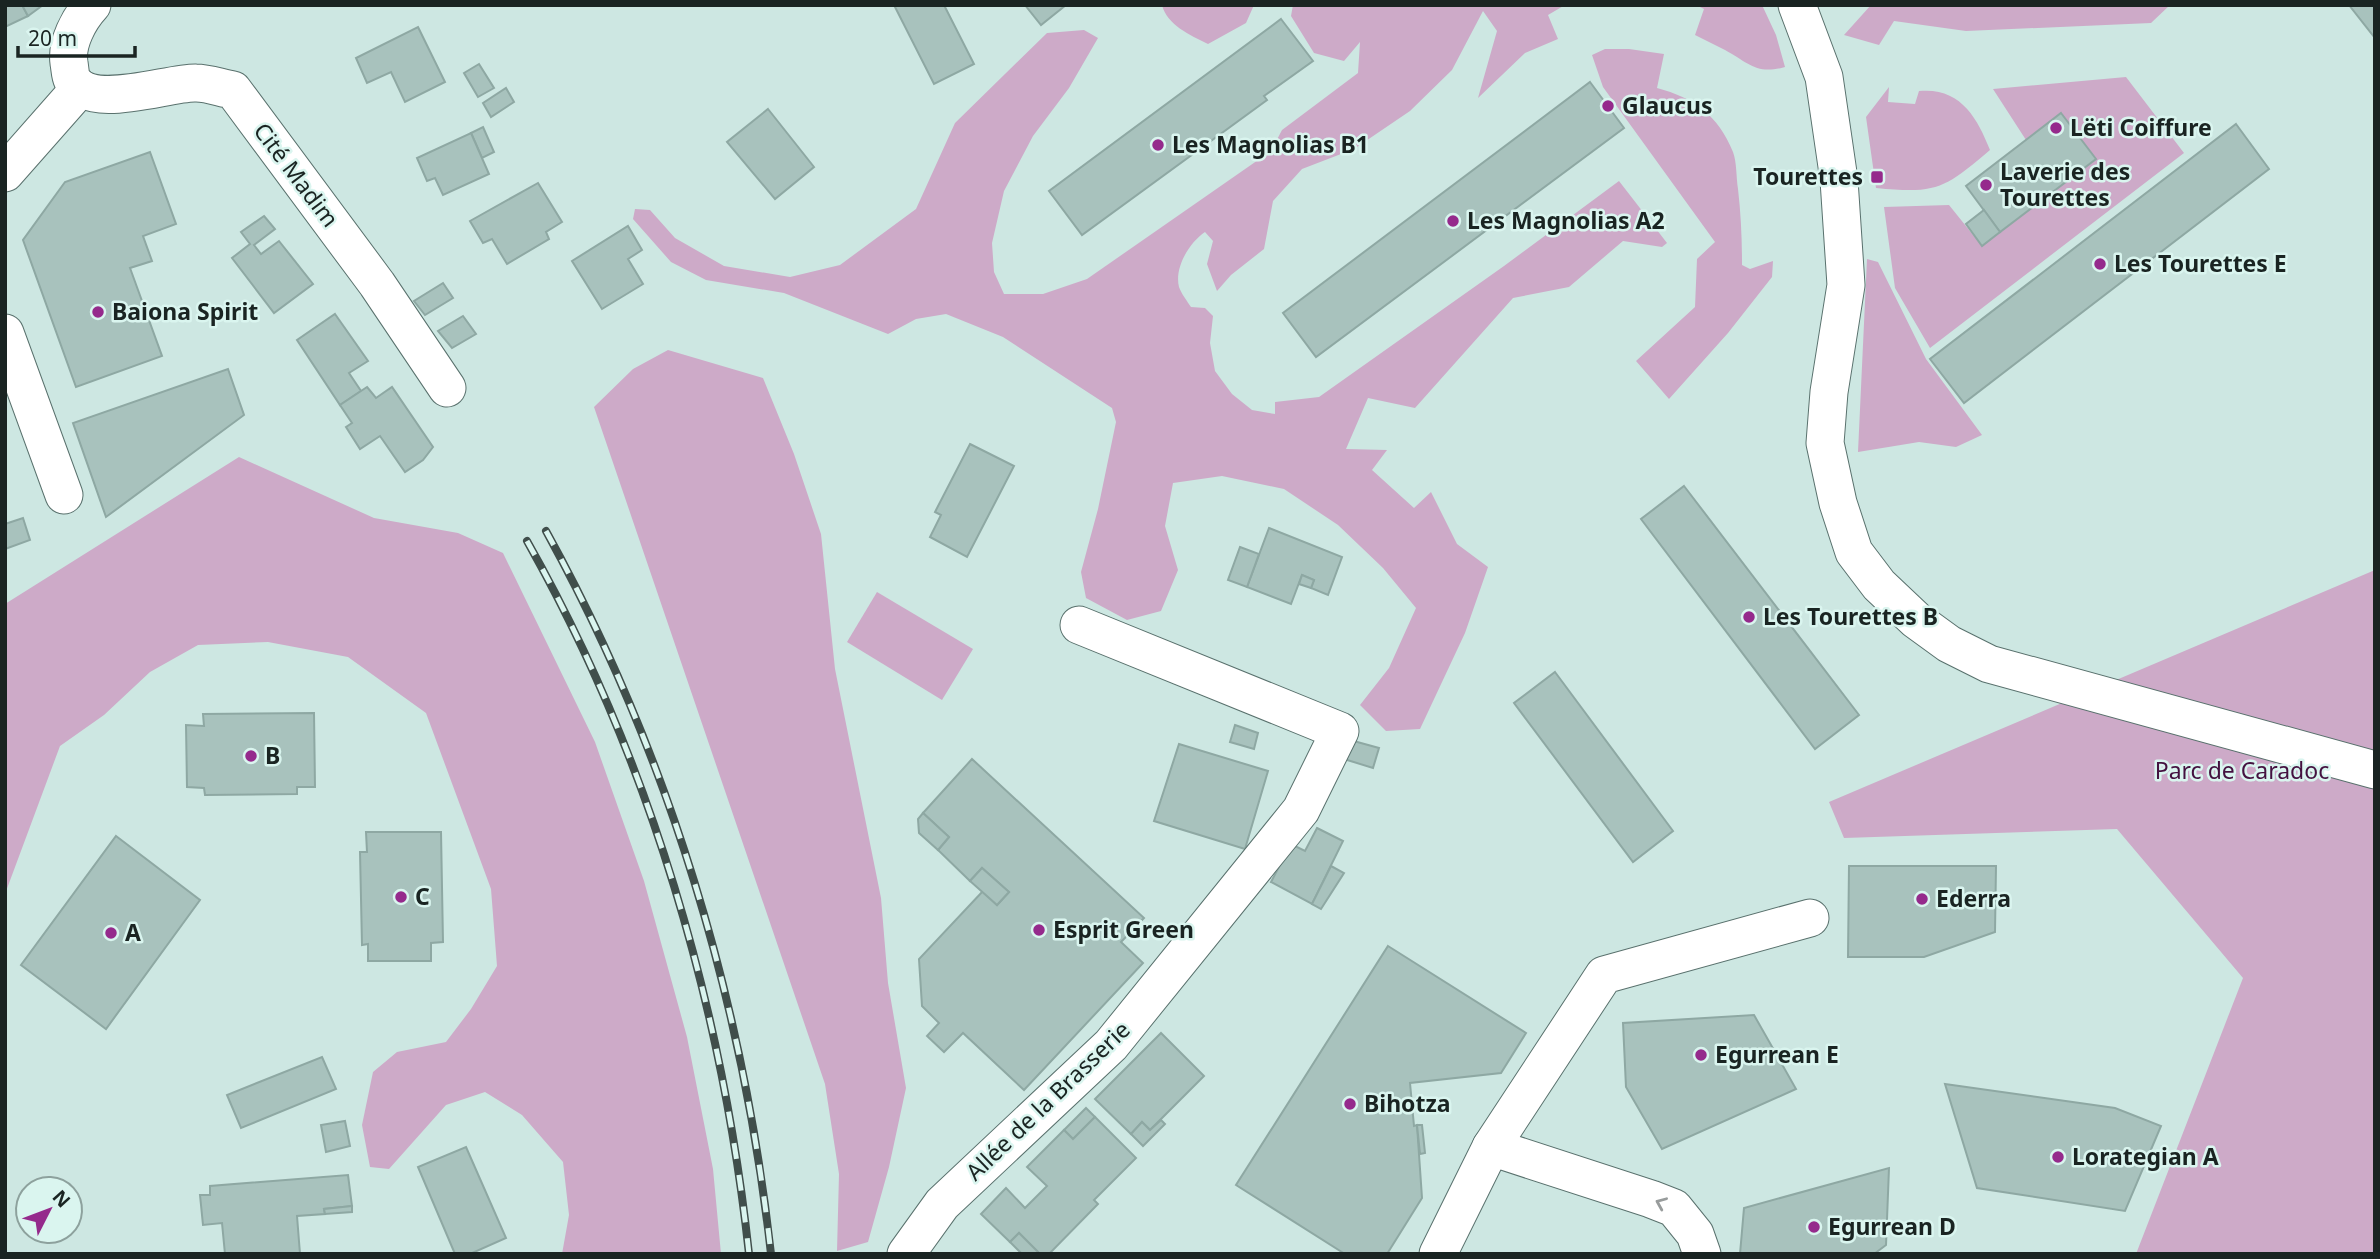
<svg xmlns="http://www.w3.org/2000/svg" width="2380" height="1259" font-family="'Noto Sans',sans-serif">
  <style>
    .green { fill: #cdaac8 }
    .building { fill: #a8c2bd; stroke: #8ea8a3; stroke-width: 2 }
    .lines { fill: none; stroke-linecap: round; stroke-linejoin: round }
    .street-casing { stroke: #59716d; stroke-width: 39 }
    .street { stroke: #fff; stroke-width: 37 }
    .rail-casing { stroke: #404e4b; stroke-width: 8 }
    .rail { stroke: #daf5ef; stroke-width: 5; stroke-dasharray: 16; stroke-linecap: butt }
    .oneway { stroke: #989c9c }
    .poi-dot { fill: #952a8c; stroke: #daf5ef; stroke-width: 2.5 }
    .labels { text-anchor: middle; stroke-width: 5; stroke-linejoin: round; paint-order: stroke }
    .poi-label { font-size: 23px; font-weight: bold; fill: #1a2422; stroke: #daf5ef; text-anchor: start }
    .street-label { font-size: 23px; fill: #1a2422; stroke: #daf5ef }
    .park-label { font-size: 23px; fill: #441140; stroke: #daf5ef }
  </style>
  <rect width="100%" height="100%" fill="#cde7e2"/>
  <g class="green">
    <path d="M1162,5H1254L1246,23L1208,44C1190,35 1167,25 1162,5Z"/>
    <path d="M1293,5H1565L1548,15L1558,39L1525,53L1478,98L1497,31L1483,11L1452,70L1410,111L1354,149L1302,169L1273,201L1264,249L1231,275L1217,291L1207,264L1213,241L1205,232C1190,242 1174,267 1179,287C1181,293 1187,301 1191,307L1205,308L1213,316L1210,343L1215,371L1232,394L1252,410L1275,414V402L1319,397L1504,266L1619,181L1667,243L1662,247L1623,241L1569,287L1513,298L1415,408L1368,398L1346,449L1387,450L1372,470L1414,508L1431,492L1457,544L1488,567L1465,633L1420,729L1386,731L1360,705L1389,668L1416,608L1383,568L1338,525L1284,489L1222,476L1173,483L1165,526L1178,570L1161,611L1127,620L1086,598L1081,572L1098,509L1116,422L1112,408L1003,337L946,314L916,319L888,334L784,293L706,280L671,262L633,219L635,209L650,210L675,238L724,266L790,277L840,265L916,209L955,123L1047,33L1084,30L1098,38L1069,88L1033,136L1004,191L992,243L994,272L1004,294H1043L1087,279L1271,151L1282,130L1358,73L1360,42L1344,61L1314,53L1291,16Z"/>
    <path d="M1696,5H1762L1776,35L1785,67C1756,75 1749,63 1725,50C1715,45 1705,40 1695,35L1704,9Z"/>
    <polygon points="1871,5 2170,5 2151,23 1966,31 1894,21 1879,45 1844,35"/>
    <path d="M1605,49H1629L1664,54L1657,88C1694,98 1718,115 1733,152C1737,163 1736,177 1738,189C1741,215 1742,239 1742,265L1750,269L1773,261L1772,277L1728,333L1669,399L1636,361L1695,307L1697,259L1715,242L1603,87L1592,55Z"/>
    <polygon points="2126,77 2184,153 1930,348 1895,288 1884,207 1949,205 1982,246 2096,159 2061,113 2026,140 1993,89"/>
    <path d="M1889,87L1888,102L1915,104L1919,91C1960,87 1977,117 1990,150C1944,189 1937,194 1876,188L1866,117Z"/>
    <polygon points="1867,259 1878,262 1926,359 1982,435 1956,447 1919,442 1858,452"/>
    <polygon points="668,350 763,378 794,454 821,534 835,669 881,898 888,983 906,1088 889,1167 868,1242 837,1251 839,1174 825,1084 594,407 633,369"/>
    <polygon points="239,457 374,518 458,533 503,553 595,742 644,881 687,1037 713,1169 721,1254 562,1254 569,1215 563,1162 522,1115 485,1092 446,1105 389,1169 370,1167 362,1125 373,1072 397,1052 446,1042 471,1009 497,966 491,889 426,713 348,657 268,642 198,645 150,672 104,715 60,746 5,894 5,604"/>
    <polygon points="2375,570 2375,1254 2136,1254 2243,978 2117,829 1844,838 1829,802"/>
    <polygon points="877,592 973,649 942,700 847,642"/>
  </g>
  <g class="building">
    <polygon points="5,5 22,5 28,16 5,27"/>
    <polygon points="22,5 43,5 28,16"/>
    <polygon points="894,5 944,5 974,64 934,84"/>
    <polygon points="1025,5 1066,5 1041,25"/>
    <polygon points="2349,5 2375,5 2375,38"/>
    <polygon points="1281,19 1313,61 1264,96 1267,100 1082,235 1049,191"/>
    <polygon points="418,27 445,82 405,102 391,72 367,83 356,58"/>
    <polygon points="479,64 494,88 478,97 464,73"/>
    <polygon points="1590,82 1624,128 1316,357 1283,313"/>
    <polygon points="506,88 514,102 491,117 483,103"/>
    <polygon points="768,109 814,167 775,199 727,142"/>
    <polygon points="2061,113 2096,159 2000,232 1966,186"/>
    <polygon points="2236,124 2269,169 1964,403 1930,359"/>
    <polygon points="483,127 494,152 482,158 471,133"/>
    <polygon points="471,133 489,174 443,195 435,178 427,181 417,158"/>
    <polygon points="150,152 176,224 143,236 152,261 130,268 162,356 76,387 23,240 65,182"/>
    <polygon points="538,183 562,222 546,232 549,239 507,264 492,239 483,243 470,221"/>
    <polygon points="1984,210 2000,232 1982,246 1966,224"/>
    <polygon points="264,216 275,229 254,245 261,254 279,241 313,284 274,313 232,258 250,244 241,232"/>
    <polygon points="628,226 642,250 628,259 643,284 602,309 572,261"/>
    <polygon points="443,283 453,298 425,315 414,301"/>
    <polygon points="335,314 368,361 349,373 361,391 340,405 297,340"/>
    <polygon points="463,316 476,334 452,348 438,331"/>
    <polygon points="228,369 244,415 106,517 73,423"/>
    <polygon points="367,387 376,398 392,387 433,447 423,460 405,472 380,436 360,449 346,427 352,423 340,405"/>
    <polygon points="970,444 1014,466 967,557 930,537 941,515 935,512"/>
    <polygon points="1684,486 1859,715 1815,749 1641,519"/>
    <polygon points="23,518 30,540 5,549 5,524"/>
    <polygon points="1269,528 1342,557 1328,595 1311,588 1314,580 1302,575 1291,604 1247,587"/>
    <polygon points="1240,547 1259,554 1247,587 1228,580"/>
    <polygon points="1302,575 1314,580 1311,588 1299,584"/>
    <polygon points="1555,672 1673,831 1633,862 1514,703"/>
    <polygon points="314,713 315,787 297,787 297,794 205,795 204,788 187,787 186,725 204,726 203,714"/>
    <polygon points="1235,725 1258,733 1254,749 1230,742"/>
    <polygon points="1350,740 1379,748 1373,768 1344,759"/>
    <polygon points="1179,744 1268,771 1245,849 1154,821"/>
    <polygon points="972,759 1144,918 1121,942 1143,963 1024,1090 963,1033 944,1052 927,1036 939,1023 922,1006 919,959 983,891 997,905 1009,892 982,868 970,881 938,850 949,837 923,813"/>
    <polygon points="923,813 949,837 938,850 919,833 918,819"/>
    <polygon points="1317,828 1343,841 1312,904 1271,882 1291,844 1305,851"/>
    <polygon points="366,832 441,832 443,942 431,943 431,961 368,961 368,944 362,945 360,852 367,852"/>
    <polygon points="116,836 200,900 106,1029 21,965"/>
    <polygon points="1331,866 1344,873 1321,909 1312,904"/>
    <polygon points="1849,866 1996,866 1995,932 1924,957 1848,957"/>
    <polygon points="982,868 1009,892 997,905 970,881"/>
    <polygon points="1388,946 1526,1033 1501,1073 1410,1083 1414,1126 1417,1125 1422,1198 1387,1254 1345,1254 1236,1185"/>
    <polygon points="1754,1015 1796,1089 1662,1149 1626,1087 1623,1023"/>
    <polygon points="1161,1033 1204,1076 1150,1130 1142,1122 1131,1134 1095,1099"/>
    <polygon points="322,1057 336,1089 241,1128 227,1095"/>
    <polygon points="1945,1084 2115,1108 2161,1126 2125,1211 1977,1188"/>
    <polygon points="1086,1108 1095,1117 1073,1139 1064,1130"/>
    <polygon points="1095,1117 1136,1158 1094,1200 1098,1204 1049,1254 1040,1254 1019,1233 1010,1242 981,1214 1006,1188 1025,1208 1047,1186 1027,1167 1064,1130 1073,1139"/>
    <polygon points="1161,1120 1165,1124 1143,1146 1131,1134 1142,1122 1150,1130"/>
    <polygon points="345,1121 350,1146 326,1152 321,1125"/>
    <polygon points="1417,1125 1422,1125 1425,1153 1420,1154"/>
    <polygon points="466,1147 506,1238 470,1254 455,1254 418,1167"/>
    <polygon points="1889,1168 1886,1245 1874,1254 1740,1254 1744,1208"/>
    <polygon points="348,1175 352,1206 324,1209 325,1214 297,1216 300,1254 225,1254 222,1223 203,1225 200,1195 210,1195 210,1186"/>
    <polygon points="352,1206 352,1212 325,1214 324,1209"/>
    <polygon points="1019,1233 1040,1254 1022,1254 1010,1242"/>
  </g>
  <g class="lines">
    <defs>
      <g id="street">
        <path d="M92,5C79,19 66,43 69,63C70,68 70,75 72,79C90,112 168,82 196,83C208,83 221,88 233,90L377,284L447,388"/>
        <polyline points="1797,5 1824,77 1839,180 1846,285 1829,392 1825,443 1838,503 1854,552 1879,585 1916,620 1949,644 1989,664 2375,770"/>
        <polyline points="5,173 80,88"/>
        <polyline points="5,333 64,495"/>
        <polyline points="1491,1147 1651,1199 1674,1208 1695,1234 1702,1254"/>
        <polyline points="906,1254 942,1204 1111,1045 1301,810 1340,731 1079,625"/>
        <polyline points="1438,1254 1491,1147 1604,975 1810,918"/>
      </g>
    </defs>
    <use href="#street" class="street-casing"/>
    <use href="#street" class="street"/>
    <defs>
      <g id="rail">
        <path d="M546,531C669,754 743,1001 771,1254"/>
        <path d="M527,541C650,759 722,1005 749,1254"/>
      </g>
    </defs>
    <use href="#rail" class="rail-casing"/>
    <use href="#rail" class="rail"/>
  </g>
  <defs><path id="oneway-chevron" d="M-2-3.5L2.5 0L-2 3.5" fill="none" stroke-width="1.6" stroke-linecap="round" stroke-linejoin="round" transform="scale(1.75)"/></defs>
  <use class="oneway" href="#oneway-chevron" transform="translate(1661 1203) rotate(-157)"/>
  <g class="poi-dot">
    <circle cx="1608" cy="106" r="7"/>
    <circle cx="2056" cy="128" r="7"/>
    <circle cx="1158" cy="145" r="7"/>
    <rect x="1870" y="170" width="14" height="14" rx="3.5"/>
    <circle cx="1986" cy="185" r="7"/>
    <circle cx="1453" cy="221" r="7"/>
    <circle cx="2100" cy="264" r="7"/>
    <circle cx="98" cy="312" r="7"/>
    <circle cx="1749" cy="617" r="7"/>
    <circle cx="251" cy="756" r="7"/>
    <circle cx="401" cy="897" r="7"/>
    <circle cx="1922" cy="899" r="7"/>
    <circle cx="1039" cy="930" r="7"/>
    <circle cx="111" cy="933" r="7"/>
    <circle cx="1701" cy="1055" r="7"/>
    <circle cx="1350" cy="1104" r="7"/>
    <circle cx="2058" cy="1157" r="7"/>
    <circle cx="1814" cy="1227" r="7"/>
  </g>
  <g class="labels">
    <g class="poi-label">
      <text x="1622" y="114">Glaucus</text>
      <text x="2070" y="136">Lëti Coiffure</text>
      <text x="1172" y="153">Les Magnolias B1</text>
      <text x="2000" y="180">Laverie des<tspan x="2000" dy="26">Tourettes</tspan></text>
      <text x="1863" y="185" text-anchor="end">Tourettes</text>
      <text x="1467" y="229">Les Magnolias A2</text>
      <text x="2114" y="272">Les Tourettes E</text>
      <text x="112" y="320">Baiona Spirit</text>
      <text x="1763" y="625">Les Tourettes B</text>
      <text x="265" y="764">B</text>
      <text x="415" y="905">C</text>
      <text x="1936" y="907">Ederra</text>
      <text x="1053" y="938">Esprit Green</text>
      <text x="125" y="941">A</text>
      <text x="1715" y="1063">Egurrean E</text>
      <text x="1364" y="1112">Bihotza</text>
      <text x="2072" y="1165">Lorategian A</text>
      <text x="1828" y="1235">Egurrean D</text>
    </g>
    <g class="street-label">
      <text transform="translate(296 175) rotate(53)" y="8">Cité Madim</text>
      <text transform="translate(1048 1101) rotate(-44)" y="8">Allée de la Brasserie</text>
    </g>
    <g class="park-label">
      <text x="2242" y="779">Parc de Caradoc</text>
    </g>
  </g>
  <rect width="2380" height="1259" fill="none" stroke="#1a2422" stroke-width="14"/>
  <g transform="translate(49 1210) rotate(48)"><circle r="33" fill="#daf5ef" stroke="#8da19d" stroke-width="2"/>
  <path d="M0-5L12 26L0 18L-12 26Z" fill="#952a8c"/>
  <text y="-10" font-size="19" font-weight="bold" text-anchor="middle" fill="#1a2422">N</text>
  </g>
  <path d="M18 46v10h117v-10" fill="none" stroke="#1a2422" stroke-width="3.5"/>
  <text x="28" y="46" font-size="21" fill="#1a2422" stroke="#daf5ef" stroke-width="5" paint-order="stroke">20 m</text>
</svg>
